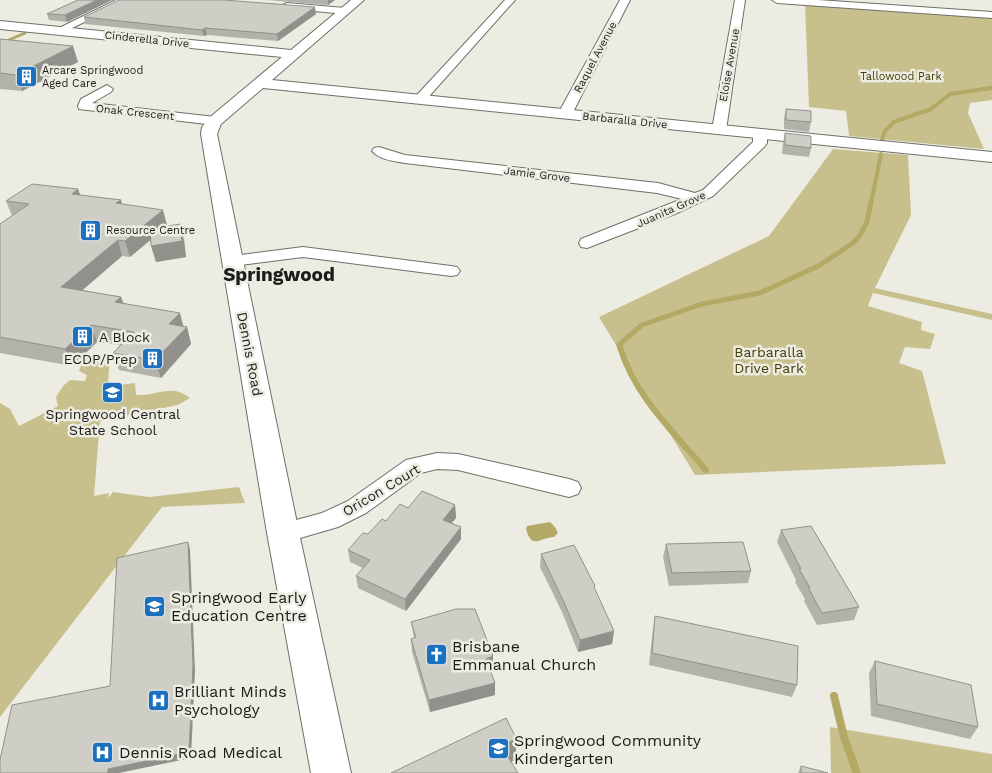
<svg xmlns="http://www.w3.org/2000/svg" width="992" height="773" font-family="'Work Sans',sans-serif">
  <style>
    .green { fill: #c7c08c }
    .water { fill: #b3a965 }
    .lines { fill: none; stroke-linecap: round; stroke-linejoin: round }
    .stream-far4 { stroke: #b3a965; stroke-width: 3 }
    .stream-far3 { stroke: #b3a965; stroke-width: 4 }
    .stream-far2 { stroke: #b3a965; stroke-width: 5 }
    .stream-far1 { stroke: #b3a965; stroke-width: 6 }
    .stream { stroke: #b3a965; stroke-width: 8 }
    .minor-casing { stroke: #706f68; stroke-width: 2 }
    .tertiary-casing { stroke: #706f68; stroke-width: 2 }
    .minor { fill: #fff; fill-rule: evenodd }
    .tertiary { fill: #fff; fill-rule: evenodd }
    .wall { fill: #b2b1aa }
    .shaded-wall { fill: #91908b }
    .building { fill: #cfcec6; stroke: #91908b }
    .labels { text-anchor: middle; stroke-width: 5; stroke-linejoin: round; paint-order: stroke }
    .far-street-label { font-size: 11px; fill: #1b1b18; stroke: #edece3 }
    .far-poi-label { font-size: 11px; fill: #1b1b18; stroke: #edece3; text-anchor: start }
    .far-park-label { font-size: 11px; fill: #443c03; stroke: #edece3 }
    .poi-label { font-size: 14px; fill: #1b1b18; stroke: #edece3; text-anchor: start }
    .park-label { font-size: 14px; fill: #443c03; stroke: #edece3 }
    .street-label { font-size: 14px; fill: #1b1b18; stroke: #edece3 }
    .near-poi-label { font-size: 16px; fill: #1b1b18; stroke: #edece3; text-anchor: start }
    .district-label { font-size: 19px; font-weight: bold; fill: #1b1b18; stroke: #edece3 }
  </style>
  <rect width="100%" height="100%" fill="#edece3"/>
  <g class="green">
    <polygon points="805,5 992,18 992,100 970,103 968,113 984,149 849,136 846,111 809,107"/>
    <polygon points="833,149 908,155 911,215 875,288 992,314 992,320 873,293 868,306 922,322 921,330 935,334 930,349 905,347 899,363 922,371 946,464 695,475 599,317 769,236"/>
    <path d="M95,354L110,358L108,382L120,385L135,383L136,395C159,396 170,383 190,398L178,405L100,421L94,496L109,493L108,498L113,492L149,497L239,487L245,503L162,507L0,717V403L10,409L19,426L58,406L56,397L63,386L70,380L85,381L87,375L79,371L83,361Z"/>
    <polygon points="830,727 992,754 992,773 831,773"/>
  </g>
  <path class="water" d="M550,522L555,527L558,533L554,537C539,538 532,550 526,529L527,526Z"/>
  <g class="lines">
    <g class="stream-far4">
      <polyline points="0,44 25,33"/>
      <polyline points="982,89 992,88"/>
    </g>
    <g class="stream-far3">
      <polyline points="882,140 885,131 894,122 931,109 950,94 991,88"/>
      <polyline points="871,203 881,154"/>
    </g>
    <polyline class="stream-far2" points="620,349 619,345 642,325 702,304 760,293 820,265 853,243 860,235 867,222 871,202"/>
    <path class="stream-far1" d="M620,347C634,395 674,433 706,470"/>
    <polyline class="stream" points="834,696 844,737 857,773"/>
    <defs>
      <g id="minor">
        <polygon points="116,0 129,0 62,33 54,33 53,31"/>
        <polygon points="505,0 515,0 424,102 416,102 414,99 416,96"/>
        <polygon points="620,0 630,0 572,114 570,117 560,117 558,114"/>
        <polygon points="735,0 745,0 726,130 719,134 712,130"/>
        <polygon points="772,0 818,0 992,12 992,18 777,3"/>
        <polygon points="287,3 345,8 350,11 345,14 284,8 284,4"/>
        <polygon points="107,85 113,89 111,92 92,103 215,117 222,121 215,125 79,109 78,106 81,99"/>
        <path d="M760,130L767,134V143L765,146L713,196L675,214L587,248L581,247L579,243L581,239L682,199L657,193L405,163C394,161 380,160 372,151L374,148L379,147L405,155L658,183L695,193L703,190L753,142V134Z"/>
        <polygon points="303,247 451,266 457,267 460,271 457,275 451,276 303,257 233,266 227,265 224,261 227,257 233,256"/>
        <polygon points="437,453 458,454 569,479 578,482 581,488 578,494 569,497 458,470 437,469 421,473 366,513 338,527 283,543 274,540 270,533 274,526 322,513 348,501 406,460"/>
      </g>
      <polygon id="tertiary" points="351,0 364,0 272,80 992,152 992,162 263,88 221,124 217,134 299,533 351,773 311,773 267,533 201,134 202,127 209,118 282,57 0,29 0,21 291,50"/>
    </defs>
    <use href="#minor" class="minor-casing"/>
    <use href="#tertiary" class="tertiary-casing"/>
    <use href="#minor" class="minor"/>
    <use href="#tertiary" class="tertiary"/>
  </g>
  <g class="wall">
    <polygon points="78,0 112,0 67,22 49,20 47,14"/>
    <polygon points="267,0 335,0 328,5"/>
    <polygon points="316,14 278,41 207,35 204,36 85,24 84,17"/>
    <polygon points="0,39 78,62 22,91 0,89"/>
    <polygon points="786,109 811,122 809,132 784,129 784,118"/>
    <polygon points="785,133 811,148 809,157 782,154 783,143"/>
    <polygon points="78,189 80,195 122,204 167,225 166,226 184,240 186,257 156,262 151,240 130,257 122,256 83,290 121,297 124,304 187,327 191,344 161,378 119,370 113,353 120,345 97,342 72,366 0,353 0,224 12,216 6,201"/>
    <polygon points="455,505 456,518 451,523 461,527 461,539 406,611 358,588 356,576 363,568 350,562 348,550 368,534 408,508"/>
    <polygon points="781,530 859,607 854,620 817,625 804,601 805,599 795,582 796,580 777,542"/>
    <polygon points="666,544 751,571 748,583 669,586 663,557"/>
    <polygon points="541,554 614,631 612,644 578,652 562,612 540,567"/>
    <polygon points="655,616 797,685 792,697 649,665 653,629"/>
    <polygon points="411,622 493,656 493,669 490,670 495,683 495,695 430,712 412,652 411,639 414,638"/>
    <polygon points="875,661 978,727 970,739 871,716 869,673"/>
    <polygon points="801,766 828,773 798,773"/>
  </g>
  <g class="shaded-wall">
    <polygon points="97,0 112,0 67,22 65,15"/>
    <polygon points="328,0 335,0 328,5"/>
    <polygon points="315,7 316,14 278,41 277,34"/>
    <polygon points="205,28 207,35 204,36 202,30"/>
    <polygon points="73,46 78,62 22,91 16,75"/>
    <polygon points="78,189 83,204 72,194"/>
    <polygon points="121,200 125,215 116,203"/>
    <polygon points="163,210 167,225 130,257 125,241"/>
    <polygon points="180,224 184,240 186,257 156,262 151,246"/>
    <polygon points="118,240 122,256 67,303 61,287"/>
    <polygon points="121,297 127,314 115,302"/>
    <polygon points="180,313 184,329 187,327 191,344 161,378 155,360 169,324"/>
    <polygon points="91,325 97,342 72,366 65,349"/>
    <polygon points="455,505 456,518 444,532 443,520"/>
    <polygon points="461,527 461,539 406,611 405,599"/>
    <polygon points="188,542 190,549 195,671 191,758 119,773 108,773 108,769"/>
    <polygon points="614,631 612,644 578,652 580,640"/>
    <polygon points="493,656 493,669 486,671 486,659"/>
    <polygon points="495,683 495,695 430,712 429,700"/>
    <polygon points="516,738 516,759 502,768 502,747"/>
  </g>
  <g class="building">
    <polygon points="78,0 97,0 65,15 47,14"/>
    <polygon points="119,0 224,0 315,7 277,34 205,28 202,30 84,17"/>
    <polygon points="0,39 73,46 16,75 0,73"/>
    <polygon points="786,109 811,111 811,122 786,120"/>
    <polygon points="785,133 811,136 811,148 785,145"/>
    <polygon points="32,184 78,189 72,194 121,200 116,203 163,210 125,241 118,240 61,287 121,297 115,302 180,313 169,324 187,327 155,360 113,353 134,332 91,325 65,349 0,337 0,224 29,204 6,201"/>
    <polygon points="180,224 182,241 151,246 150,229"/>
    <polygon points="422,491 455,505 443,520 461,527 405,599 356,576 370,560 348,550 363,533 368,534 382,519 386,521 400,504 408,508"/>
    <polygon points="811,526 859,607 822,613 809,589 810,588 799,569 801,569 781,530"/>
    <polygon points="188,542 193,665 189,752 108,769 108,773 0,773 0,760 12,705 110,686 117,558"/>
    <polygon points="743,542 751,571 672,573 666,544"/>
    <polygon points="574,545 595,586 594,587 614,631 580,640 563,600 541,554"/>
    <polygon points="456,609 475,609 493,656 486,659 495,683 429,700 411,639 416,637 411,622"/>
    <polygon points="655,616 798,646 797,685 652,653"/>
    <polygon points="875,661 971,685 978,727 877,704"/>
    <polygon points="506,718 516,738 502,747 518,773 391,773"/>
    <polygon points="801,766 828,773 801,773"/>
  </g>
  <defs>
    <symbol id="building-square" viewBox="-11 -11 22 22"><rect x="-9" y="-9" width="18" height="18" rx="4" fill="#1b71bf" stroke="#edece3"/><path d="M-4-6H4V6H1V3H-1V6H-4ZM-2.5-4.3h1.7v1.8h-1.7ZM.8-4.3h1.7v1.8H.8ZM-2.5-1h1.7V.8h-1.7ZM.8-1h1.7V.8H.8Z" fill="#fff"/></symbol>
    <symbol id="school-square" viewBox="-11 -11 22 22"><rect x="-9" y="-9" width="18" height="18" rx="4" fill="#1b71bf" stroke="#edece3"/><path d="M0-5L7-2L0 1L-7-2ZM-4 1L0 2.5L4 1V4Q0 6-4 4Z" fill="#fff"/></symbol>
    <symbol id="church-square" viewBox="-11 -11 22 22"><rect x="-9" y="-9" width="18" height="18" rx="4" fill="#1b71bf" stroke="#edece3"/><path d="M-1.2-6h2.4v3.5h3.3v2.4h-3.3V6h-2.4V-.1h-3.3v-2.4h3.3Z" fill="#fff"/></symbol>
    <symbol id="hospital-square" viewBox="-11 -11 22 22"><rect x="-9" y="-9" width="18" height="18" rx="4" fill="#1b71bf" stroke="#edece3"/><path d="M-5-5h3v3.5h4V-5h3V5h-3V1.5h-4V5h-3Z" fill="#fff"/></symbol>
  </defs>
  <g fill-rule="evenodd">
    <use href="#building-square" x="14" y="64" width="25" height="25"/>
    <use href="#building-square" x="78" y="218" width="25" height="25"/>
    <use href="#building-square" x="70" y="324" width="25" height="25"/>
    <use href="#building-square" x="140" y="346" width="25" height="25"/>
    <use href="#school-square" x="100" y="380" width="25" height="25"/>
    <use href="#school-square" x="142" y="594" width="25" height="25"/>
    <use href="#church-square" x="424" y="642" width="25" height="25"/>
    <use href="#hospital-square" x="146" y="688" width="25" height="25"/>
    <use href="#school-square" x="486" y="736" width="25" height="25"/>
    <use href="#hospital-square" x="90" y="740" width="25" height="25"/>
  </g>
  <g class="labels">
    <g class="far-street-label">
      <text transform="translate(147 39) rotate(6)" y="4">Cinderella Drive</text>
      <text transform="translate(595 57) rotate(-62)" y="4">Raquel Avenue</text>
      <text transform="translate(729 65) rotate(-80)" y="4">Eloise Avenue</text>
      <text transform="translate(135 112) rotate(6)" y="4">Onak Crescent</text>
      <text transform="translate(625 120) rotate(6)" y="4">Barbaralla Drive</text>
      <text transform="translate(537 174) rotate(7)" y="4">Jamie Grove</text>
      <text transform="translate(671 209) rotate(-24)" y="4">Juanita Grove</text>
    </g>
    <g class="far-poi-label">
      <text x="42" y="74">Arcare Springwood<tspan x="42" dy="13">Aged Care</tspan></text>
      <text x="106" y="234">Resource Centre</text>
    </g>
    <g class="far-park-label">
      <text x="901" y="80">Tallowood Park</text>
    </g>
    <g class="poi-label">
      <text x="99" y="342">A Block</text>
      <text x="137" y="364" text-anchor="end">ECDP/Prep</text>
      <text x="113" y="419" text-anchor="middle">Springwood Central<tspan x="113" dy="16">State School</tspan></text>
    </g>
    <g class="park-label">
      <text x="769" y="357">Barbaralla<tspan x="769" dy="16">Drive Park</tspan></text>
    </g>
    <g class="street-label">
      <text transform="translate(250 354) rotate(79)" y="5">Dennis Road</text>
      <text transform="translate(381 490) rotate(-31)" y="5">Oricon Court</text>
    </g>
    <g class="near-poi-label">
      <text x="171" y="603">Springwood Early<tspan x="171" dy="18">Education Centre</tspan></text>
      <text x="452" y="652">Brisbane<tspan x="452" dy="18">Emmanual Church</tspan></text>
      <text x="174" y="697">Brilliant Minds<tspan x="174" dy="18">Psychology</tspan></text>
      <text x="514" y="746">Springwood Community<tspan x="514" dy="18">Kindergarten</tspan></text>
      <text x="119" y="758">Dennis Road Medical</text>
    </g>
    <g class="district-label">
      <text x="279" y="281">Springwood</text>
    </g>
  </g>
</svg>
